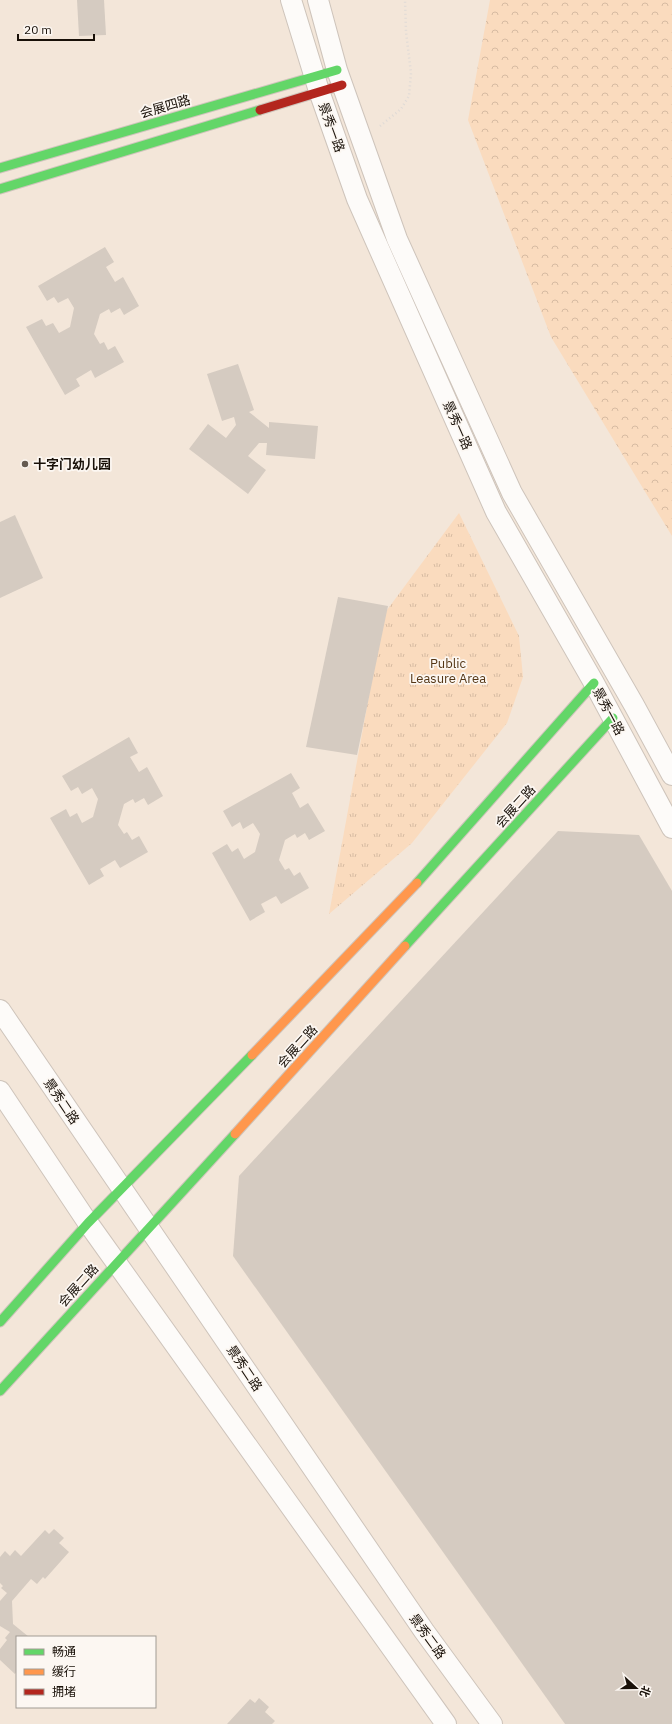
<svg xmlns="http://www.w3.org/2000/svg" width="672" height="1724" font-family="'IBM Plex Sans','Noto Sans SC',sans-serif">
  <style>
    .grass { fill: url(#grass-tufts) }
    .forest { fill: url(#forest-crowns) }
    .building { fill: #d5cbc1 }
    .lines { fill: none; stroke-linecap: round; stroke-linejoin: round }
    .street-casing { stroke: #cec4bb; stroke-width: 22 }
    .fast-casing { stroke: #cec4bb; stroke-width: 11 }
    .slow-casing { stroke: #cec4bb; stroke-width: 11 }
    .jam-casing { stroke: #cec4bb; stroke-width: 11 }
    .path { stroke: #dfdad6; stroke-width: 2.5; stroke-dasharray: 1 3; stroke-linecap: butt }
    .street { stroke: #fdfbf9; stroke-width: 20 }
    .fast { stroke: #63d668; stroke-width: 9 }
    .slow { stroke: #ff974d; stroke-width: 9 }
    .jam { stroke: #b3261e; stroke-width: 9 }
    .poi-dot { fill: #655b51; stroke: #fcf7f2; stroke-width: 1.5 }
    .labels { text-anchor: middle; stroke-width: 3.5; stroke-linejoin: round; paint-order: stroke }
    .street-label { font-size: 13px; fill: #181008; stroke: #fcf7f2 }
    .poi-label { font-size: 13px; font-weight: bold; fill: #181008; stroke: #fcf7f2; text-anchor: start }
    .park-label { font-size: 13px; fill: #543615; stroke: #fcf7f2 }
  </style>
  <defs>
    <pattern id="grass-tufts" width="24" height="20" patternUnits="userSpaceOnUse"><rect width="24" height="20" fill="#fadbbe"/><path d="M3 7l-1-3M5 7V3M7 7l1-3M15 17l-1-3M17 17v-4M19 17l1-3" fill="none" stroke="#d6bba2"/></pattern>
    <pattern id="forest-crowns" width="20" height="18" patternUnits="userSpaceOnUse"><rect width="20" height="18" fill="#fadbbe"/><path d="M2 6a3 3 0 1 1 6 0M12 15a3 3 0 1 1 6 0" fill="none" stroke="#d6bba2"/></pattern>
  </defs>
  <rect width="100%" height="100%" fill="#f3e6d9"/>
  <polygon class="grass" points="459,513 519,636 523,677 507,723 412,843 329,914 384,614"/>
  <polygon class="forest" points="490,0 672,0 672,536 551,337 468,120"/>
  <g class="building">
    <polygon points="77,0 104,0 106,35 79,36"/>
    <polygon points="105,247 114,262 106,267 115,282 123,277 139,306 124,315 120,308 111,313 109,309 100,314 94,334 100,344 104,342 108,350 115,346 124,362 95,378 91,370 76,379 80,386 65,395 26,327 42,319 46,326 53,323 59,333 70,327 74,308 68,298 58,303 54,297 47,301 38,286"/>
    <polygon points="238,364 254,410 249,412 269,428 269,422 318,426 315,459 266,455 267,443 259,443 248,456 266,470 248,494 189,449 208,424 226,438 236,425 234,417 222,421 207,374"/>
    <polygon points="15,515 43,578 0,598 0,522"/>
    <polygon points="338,597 388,606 357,755 306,747"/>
    <polygon points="129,737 138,753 130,757 139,772 147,767 163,796 148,805 144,798 135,803 133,799 124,804 118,825 124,834 127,832 132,840 139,836 148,852 120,868 115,860 100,869 104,876 89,885 50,818 66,809 70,817 77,813 82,823 93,817 98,799 92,788 82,794 78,787 71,791 62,776"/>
    <polygon points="291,773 300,788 292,793 300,808 308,803 325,831 309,840 305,833 297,838 295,834 285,840 279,860 285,870 289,868 294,876 300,872 309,888 281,904 276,896 261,904 265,912 250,921 212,853 227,844 232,852 238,848 244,859 255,852 260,834 253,823 243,829 240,822 232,827 223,811"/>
    <polygon points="558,831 639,835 672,891 672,1724 565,1724 233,1256 239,1176"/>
    <polygon points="54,1529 64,1538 59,1543 69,1552 45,1579 43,1577 37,1584 31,1579 12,1601 13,1624 29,1637 17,1637 17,1671 15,1674 0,1660 0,1649 7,1640 5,1638 10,1632 0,1626 0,1601 7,1593 1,1588 3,1586 0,1583 0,1557 5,1551 10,1556 15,1550 21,1556 45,1530 49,1534"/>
    <polygon points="259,1698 269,1707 265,1712 275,1721 272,1724 227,1724 250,1699 255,1703"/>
  </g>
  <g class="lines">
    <defs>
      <g id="street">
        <polyline points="291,0 319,91 357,199 496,512 594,683 672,828"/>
        <polyline points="318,0 337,70 397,239 512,493 634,705 672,775"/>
        <polyline points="0,1010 424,1631 492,1724"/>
        <polyline points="0,1091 88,1223 446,1724"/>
      </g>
      <g id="fast">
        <polyline points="0,168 337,70"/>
        <polyline points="0,189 260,110"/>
        <polyline points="417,883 594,683"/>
        <polyline points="405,946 613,718"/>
        <polyline points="0,1322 88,1223 252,1055"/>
        <polyline points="0,1391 235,1134"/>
      </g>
      <g id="slow">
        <polyline points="252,1055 417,883"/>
        <polyline points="235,1134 405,946"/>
      </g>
      <polyline id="jam" points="260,110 342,85"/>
    </defs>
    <use href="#street" class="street-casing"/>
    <use href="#fast" class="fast-casing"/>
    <use href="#slow" class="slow-casing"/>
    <use href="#jam" class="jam-casing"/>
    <polyline class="path" points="380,126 401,109 409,96 411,73 406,32 405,0"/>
    <use href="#street" class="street"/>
    <use href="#fast" class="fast"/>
    <use href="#slow" class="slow"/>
    <use href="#jam" class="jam"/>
  </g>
  <circle class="poi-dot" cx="25" cy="464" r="4"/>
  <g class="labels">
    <g class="street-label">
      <text transform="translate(165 106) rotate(-16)" y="5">会展四路</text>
      <text transform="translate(332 127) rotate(70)" y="5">景秀一路</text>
      <text transform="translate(458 425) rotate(66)" y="5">景秀一路</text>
      <text transform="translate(609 711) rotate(62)" y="5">景秀一路</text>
      <text transform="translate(515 806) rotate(-48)" y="5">会展二路</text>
      <text transform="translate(297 1046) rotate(-48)" y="5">会展二路</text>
      <text transform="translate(62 1101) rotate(56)" y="5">景秀二路</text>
      <text transform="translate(78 1285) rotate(-48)" y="5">会展二路</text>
      <text transform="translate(245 1368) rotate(56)" y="5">景秀二路</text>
      <text transform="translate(428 1636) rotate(54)" y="5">景秀二路</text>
    </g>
    <g class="poi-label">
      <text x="33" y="469">十字门幼儿园</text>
    </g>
    <g class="park-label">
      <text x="448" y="668">Public<tspan x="448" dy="15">Leasure Area</tspan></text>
    </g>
  </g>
  <rect x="16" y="1636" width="140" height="72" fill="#fcf7f2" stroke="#a19b94"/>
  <rect x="24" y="1649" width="20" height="6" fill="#63d668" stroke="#a19b94"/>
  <text x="52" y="1656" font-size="12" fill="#181008">畅通</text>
  <rect x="24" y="1669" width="20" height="6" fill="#ff974d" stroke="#a19b94"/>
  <text x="52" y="1676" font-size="12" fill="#181008">缓行</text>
  <rect x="24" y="1689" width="20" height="6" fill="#b3261e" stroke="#a19b94"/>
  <text x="52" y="1696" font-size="12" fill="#181008">拥堵</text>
  <g transform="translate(636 1688) rotate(111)" stroke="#fcf7f2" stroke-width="3" paint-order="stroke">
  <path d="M0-3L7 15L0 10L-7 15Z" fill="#181008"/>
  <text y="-6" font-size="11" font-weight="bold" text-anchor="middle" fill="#181008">北</text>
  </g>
  <path d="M18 34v6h76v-6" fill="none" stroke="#181008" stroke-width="2"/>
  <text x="24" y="34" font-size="12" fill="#181008" stroke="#fcf7f2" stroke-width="3" paint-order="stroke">20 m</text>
</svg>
